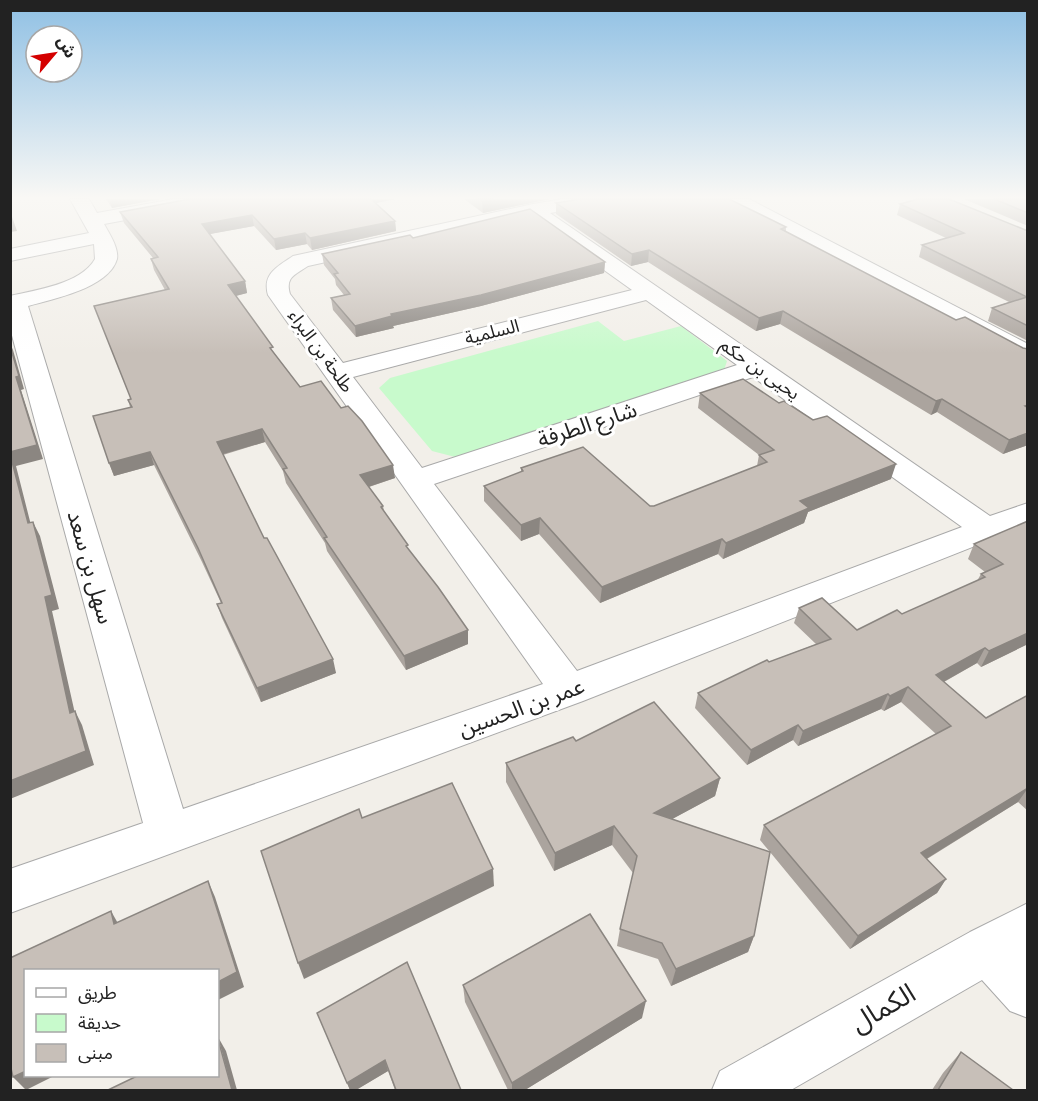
<svg xmlns="http://www.w3.org/2000/svg" width="1038" height="1101" font-family="Signika,'Noto Sans Arabic',sans-serif">
  <style>
    .park { fill: #c8facc }
    .lines { fill: none; stroke-linecap: round; stroke-linejoin: round }
    .minor-casing { stroke: #a9a9a9; stroke-width: 2 }
    .minor { fill: #fff; fill-rule: evenodd }
    .wall { fill: #aba49e }
    .shaded-wall { fill: #8b8681 }
    .building { fill: #c7bfb8; stroke: #8b8681; stroke-width: 1.5 }
    .labels { text-anchor: middle; stroke-width: 6; stroke-linejoin: round; paint-order: stroke }
    .far-street-label { font-size: 18px; fill: #222; stroke: #fff }
    .street-label { font-size: 22px; fill: #222; stroke: #fff }
    .near-street-label { font-size: 27px; fill: #222; stroke: #fff }
  </style>
  <rect width="100%" height="100%" fill="#f2efe9"/>
  <polygon class="park" points="598,321 624,341 681,326 727,361 723,373 459,458 432,451 379,388 390,378"/>
  <g class="lines">
    <defs>
      <g id="minor">
        <path d="M70,199H89L97,213L174,199H216L207,205L104,224C109,233 119,248 117,259C109,288 53,299 28,306L183,809L543,684L268,295C262,274 277,267 293,256L533,204L563,199H608L599,205L550,213L990,516L1028,503V525L583,701L10,913V869L143,823L10,328V296C36,290 81,284 95,259L94,244L10,261V249L89,233ZM530,217L632,290L343,363L290,294C285,277 295,275 308,266ZM646,300L737,365L422,468L353,377ZM753,377L962,527L577,671L434,484Z"/>
        <polygon points="725,199 749,199 1028,344 1028,361 1019,359"/>
        <polygon points="1028,903 1028,1018 1010,1011 982,980 791,1090 712,1090 720,1071 970,932"/>
      </g>
    </defs>
    <use href="#minor" class="minor-casing"/>
    <use href="#minor" class="minor"/>
  </g>
  <g class="wall">
    <polygon points="106,199 160,199 112,208"/>
    <polygon points="464,199 550,199 483,213"/>
    <polygon points="964,199 1028,199 1028,226"/>
    <polygon points="376,203 395,221 396,231 312,250 307,244 276,250 254,226 209,234 245,281 247,293 236,296 274,353 300,387 341,408 395,478 369,487 383,506 384,511 409,550 468,630 468,644 406,670 327,551 325,543 286,483 283,471 265,442 223,455 264,538 336,673 261,702 222,618 217,604 221,603 202,562 154,465 114,476 109,463 130,407 128,400 131,399 94,306 165,290 154,270 151,259 153,258 124,223 120,212"/>
    <polygon points="556,203 786,227 786,231 1028,445 1003,454 937,412 931,415 780,324 756,331 648,262 631,266 556,214"/>
    <polygon points="900,204 1028,231 1028,341 988,321 992,308 1009,302 919,257 922,245 946,238 897,215"/>
    <polygon points="413,238 605,262 604,273 481,306 393,326 394,328 356,337 333,310 331,298 344,295 336,285 335,279 324,265 322,254"/>
    <polygon points="700,393 891,479 808,512 804,523 723,559 718,554 600,603 539,534 521,541 484,501 484,486 521,472 521,468 650,506 654,506 757,466 759,455 698,408"/>
    <polygon points="1028,521 1028,644 981,667 977,663 944,682 986,718 1028,695 1028,811 1018,802 927,859 946,879 937,893 850,949 770,852 754,936 748,952 671,986 658,959 617,946 620,929 633,873 612,845 554,871 506,782 506,763 576,741 720,778 715,796 672,819 770,852 760,840 764,825 936,734 901,702 884,711 881,709 798,746 793,740 747,765 695,708 698,693 769,662 816,644 794,623 799,608 857,630 902,614 977,581 981,574 985,572 968,559 974,544"/>
    <polygon points="463,985 642,1018 525,1090 508,1090 465,1002"/>
    <polygon points="317,1013 461,1090 395,1090 388,1071 356,1090 350,1090"/>
    <polygon points="961,1052 1013,1090 932,1090 943,1073"/>
  </g>
  <g class="shaded-wall">
    <polygon points="109,199 160,199 112,208"/>
    <polygon points="367,199 396,199 367,205"/>
    <polygon points="494,199 550,199 483,213 482,201"/>
    <polygon points="10,211 17,231 10,232"/>
    <polygon points="252,215 254,226 205,235 202,224"/>
    <polygon points="395,221 396,231 312,250 310,238"/>
    <polygon points="305,233 307,244 276,250 274,239"/>
    <polygon points="649,250 648,262 631,266 632,254"/>
    <polygon points="605,262 604,273 481,306 393,326 394,328 356,337 355,326 391,314"/>
    <polygon points="245,281 247,293 231,297 228,285"/>
    <polygon points="783,311 780,324 756,331 759,318"/>
    <polygon points="10,343 13,350 24,389 21,390 43,459 16,466 34,537 28,523 10,454 16,377"/>
    <polygon points="942,399 937,412 931,415 936,401"/>
    <polygon points="262,429 265,442 220,455 217,442"/>
    <polygon points="1028,433 1028,445 1003,454 1009,440"/>
    <polygon points="150,452 154,465 114,476 109,463"/>
    <polygon points="896,464 891,479 808,512 804,523 723,559 726,543 800,501"/>
    <polygon points="393,465 395,478 362,489 360,475"/>
    <polygon points="540,518 539,534 521,541 521,525"/>
    <polygon points="33,522 40,536 59,609 52,611 78,727 70,713 45,597"/>
    <polygon points="722,539 718,554 600,603 602,587"/>
    <polygon points="468,630 468,644 406,670 404,656"/>
    <polygon points="1028,633 1028,644 981,667 989,651"/>
    <polygon points="985,648 977,663 929,690 936,675"/>
    <polygon points="333,659 336,673 261,702 257,688"/>
    <polygon points="908,687 901,702 884,711 890,696"/>
    <polygon points="888,694 881,709 798,746 803,731"/>
    <polygon points="75,711 82,725 94,765 10,799 10,781"/>
    <polygon points="798,725 793,740 747,765 751,750"/>
    <polygon points="720,778 715,796 650,831 654,813"/>
    <polygon points="1028,788 1018,802 913,867 921,853"/>
    <polygon points="614,826 612,845 554,871 555,853"/>
    <polygon points="493,869 494,886 304,979 298,963"/>
    <polygon points="946,879 937,893 850,949 858,936"/>
    <polygon points="208,881 215,897 244,987 218,1000 218,982"/>
    <polygon points="111,911 120,927 114,924"/>
    <polygon points="754,936 748,952 671,986 676,969"/>
    <polygon points="646,1001 642,1018 525,1090 512,1090 512,1083"/>
    <polygon points="218,1037 226,1051 237,1090 232,1090"/>
    <polygon points="385,1060 388,1071 356,1090 350,1090 347,1083"/>
    <polygon points="26,1071 26,1076 54,1076 26,1090 13,1077"/>
  </g>
  <g class="building">
    <polygon points="190,199 371,199 395,221 310,238 305,233 274,239 252,215 202,224 245,281 228,285 273,347 270,348 300,387 321,381 341,408 348,406 362,421 393,465 360,475 383,506 381,507 408,545 406,546 438,587 468,630 404,656 324,538 327,537 283,469 287,468 262,429 217,442 264,538 267,538 333,659 257,688 217,604 222,603 198,548 150,452 109,463 93,416 132,407 128,400 131,399 94,306 169,289 151,259 158,257 120,212"/>
    <polygon points="479,199 494,199 482,201"/>
    <polygon points="580,199 729,199 786,227 781,229 956,320 965,317 1023,348 1028,349 1028,405 1025,406 1028,408 1028,433 1009,440 942,399 936,401 783,311 759,318 649,250 632,254 556,203"/>
    <polygon points="918,199 949,199 1028,231 1028,326 992,308 1027,297 922,245 964,233 900,204"/>
    <polygon points="994,199 1028,199 1028,213"/>
    <polygon points="530,209 605,262 481,295 391,314 392,316 355,326 331,298 350,294 334,274 338,273 322,254 410,235 413,238"/>
    <polygon points="10,346 19,376 16,377 37,445 10,452"/>
    <polygon points="743,379 779,403 784,401 813,420 827,416 896,464 800,501 809,508 726,543 722,539 602,587 540,518 521,525 484,486 523,471 521,468 583,447 650,506 654,506 767,462 759,455 774,450 700,393"/>
    <polygon points="10,454 28,523 33,522 52,595 45,597 70,713 75,711 86,751 10,781"/>
    <polygon points="1028,521 1028,633 989,651 985,648 936,675 986,718 1028,695 1028,788 921,853 946,879 858,936 764,825 951,726 908,687 890,696 888,694 803,731 798,725 751,750 698,693 767,660 769,662 831,639 799,608 822,598 857,630 897,610 902,614 985,577 981,574 1003,564 974,544"/>
    <polygon points="654,702 720,778 654,813 770,852 754,936 676,969 662,943 620,929 637,856 614,826 555,853 506,763 573,737 576,741"/>
    <polygon points="452,783 493,869 298,963 261,851 359,809 362,818"/>
    <polygon points="208,881 237,972 218,982 218,970 26,970 26,1071 13,1077 10,1064 10,958 111,911 114,924"/>
    <polygon points="590,914 646,1001 512,1083 463,985"/>
    <polygon points="407,962 461,1090 396,1090 385,1060 347,1083 317,1013"/>
    <polygon points="218,1039 232,1090 108,1090 137,1076 218,1076"/>
    <polygon points="961,1052 1013,1090 938,1090"/>
  </g>
  <linearGradient id="sky" x2="0" y2="1"><stop stop-color="#8fc0e4"/><stop offset="0.56" stop-color="#f9f8f5"/><stop offset="1" stop-color="#f9f8f5" stop-opacity="0"/></linearGradient>
  <rect width="1038" height="353" fill="url(#sky)"/>
  <g class="labels">
    <g class="far-street-label">
      <text transform="translate(492 332) rotate(-14)" y="6">السلمية</text>
      <text transform="translate(321 351) rotate(54)" y="6">طلحة بن البراء</text>
      <text transform="translate(760 369) rotate(35)" y="6">يحيى بن حكم</text>
    </g>
    <g class="street-label">
      <text transform="translate(587 424) rotate(-18)" y="8">شارع الطرفة</text>
      <text transform="translate(91 567) rotate(74)" y="8">سهل بن سعد</text>
      <text transform="translate(521 707) rotate(-20)" y="8">عمر بن الحسين</text>
    </g>
    <g class="near-street-label">
      <text transform="translate(883 1008) rotate(-30)" y="9">الكمال</text>
    </g>
  </g>
  <rect width="1038" height="1101" fill="none" stroke="#222222" stroke-width="24"/>
  <rect x="24" y="969" width="195" height="108" fill="#ffffff" stroke="#a7a7a7" stroke-width="1.5"/>
  <rect x="36" y="988" width="30" height="9" fill="#ffffff" stroke="#a7a7a7" stroke-width="1.5"/>
  <text x="78" y="999" font-size="18" fill="#222222">طريق</text>
  <rect x="36" y="1014" width="30" height="18" fill="#c8facc" stroke="#a7a7a7" stroke-width="1.5"/>
  <text x="78" y="1029" font-size="18" fill="#222222">حديقة</text>
  <rect x="36" y="1044" width="30" height="18" fill="#c7bfb8" stroke="#a7a7a7" stroke-width="1.5"/>
  <text x="78" y="1059" font-size="18" fill="#222222">مبنى</text>
  <g transform="translate(54 54) rotate(61)"><circle r="28" fill="#ffffff" stroke="#a7a7a7" stroke-width="1.5"/>
  <path d="M0-4.5L10 22L0 15L-10 22Z" fill="#d40000"/>
  <text y="-9" font-size="16" font-weight="bold" text-anchor="middle" fill="#222222">ش</text>
  </g>
</svg>
